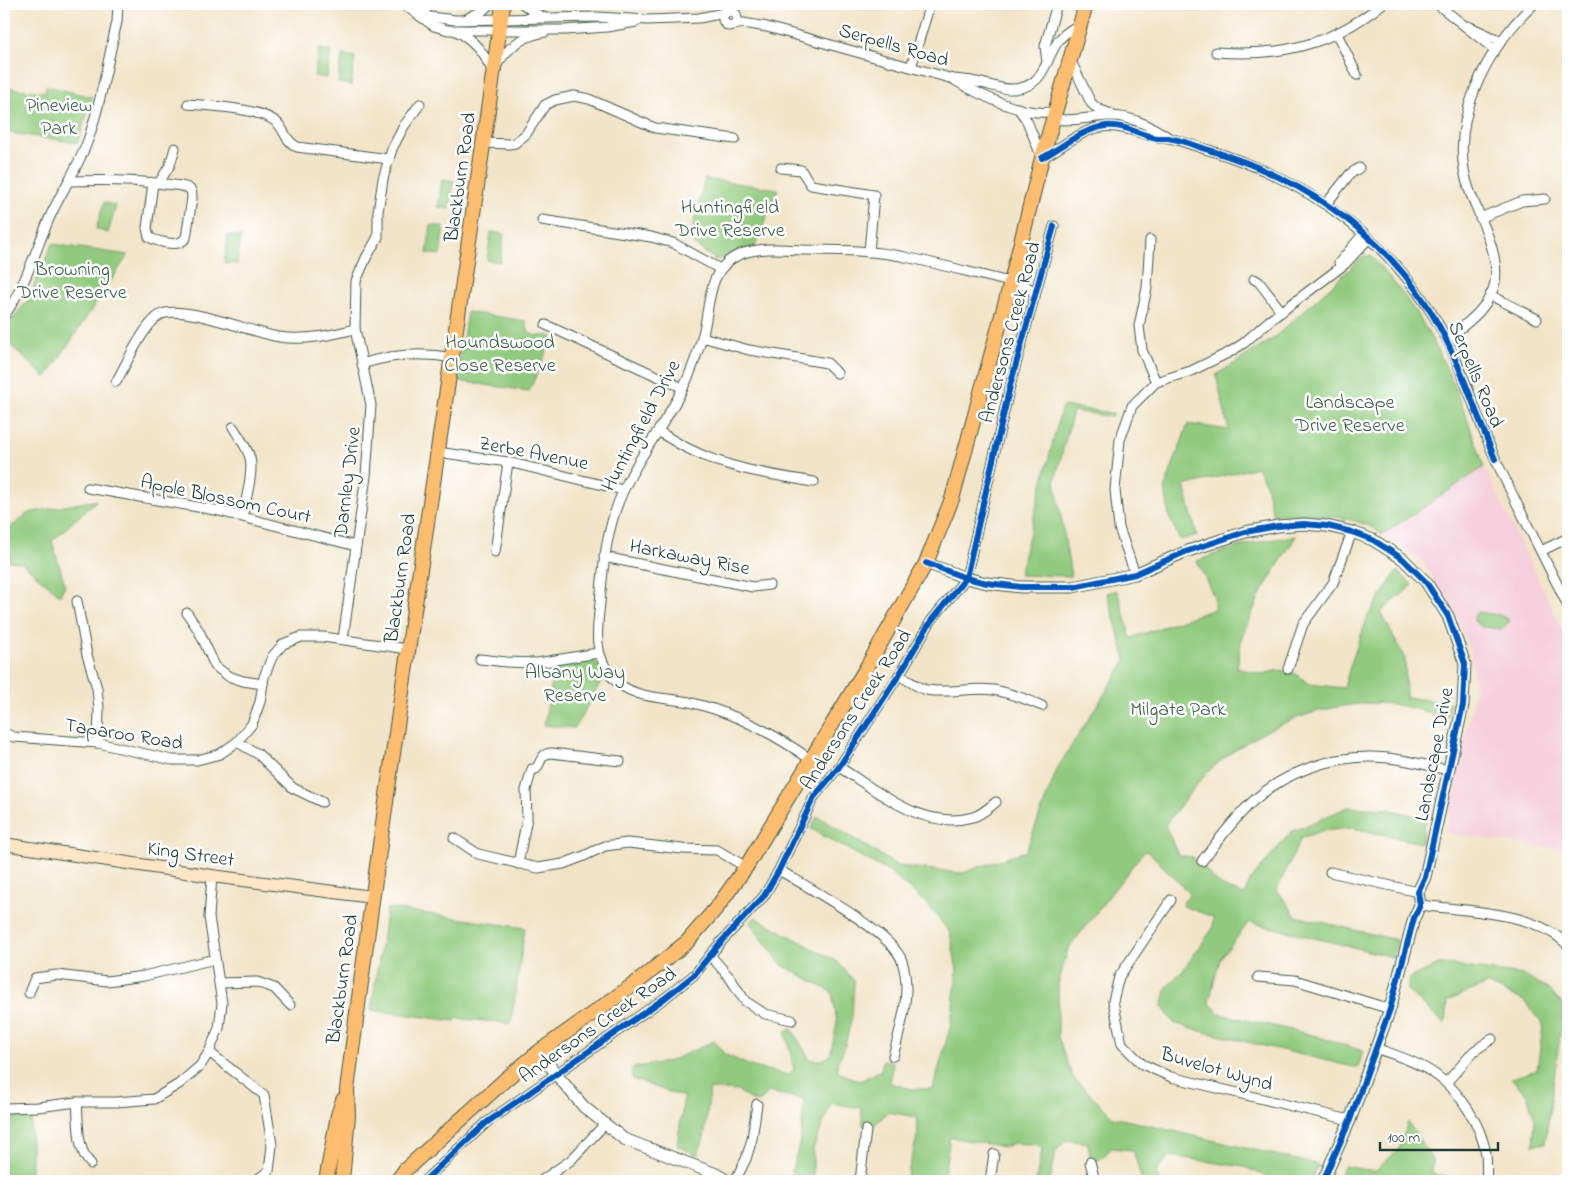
<svg xmlns="http://www.w3.org/2000/svg" width="1572" height="1185" font-family="'Indie Flower',sans-serif">
  <style>
    .built { fill: #f5cfdb }
    .green { fill: #91ca7e; stroke: #588459 }
    .lines { fill: none; stroke-linecap: round; stroke-linejoin: round }
    .minor-casing { stroke: #3f564a; stroke-width: 11 }
    .tertiary-casing { stroke: #3f564a; stroke-width: 13 }
    .secondary-casing { stroke: #3f564a; stroke-width: 14 }
    .primary-casing { stroke: #3f564a; stroke-width: 16 }
    .minor { stroke: #fff; stroke-width: 9 }
    .tertiary { stroke: #fff; stroke-width: 11 }
    .secondary { stroke: #fee5c5; stroke-width: 12 }
    .primary { stroke: #fcbd6f; stroke-width: 14 }
    .cycleway-casing { stroke: #fff; stroke-width: 9 }
    .cycleway { stroke: #0057b8; stroke-width: 6 }
    .labels { text-anchor: middle; stroke-width: 5; stroke-linejoin: round; paint-order: stroke }
    .street-label { font-size: 20px; fill: #1f3d34; stroke: #fff }
    .park-label { font-size: 20px; fill: #3c6046; stroke: #fff }
  </style>
  <rect width="100%" height="100%" fill="#fff"/>
  <filter id="ink" filterUnits="userSpaceOnUse"><feTurbulence type="fractalNoise" baseFrequency=".02" numOctaves="2"/><feDisplacementMap in="SourceGraphic" scale="10" xChannelSelector="R" yChannelSelector="G"/><feConvolveMatrix kernelMatrix="1 2 1 2 8 2 1 2 1" color-interpolation-filters="sRGB"/></filter>
  <filter id="wash" filterUnits="userSpaceOnUse"><feTurbulence type="fractalNoise" baseFrequency=".0096" numOctaves="4" result="noise"/><feDisplacementMap in="SourceGraphic" scale="20" xChannelSelector="R" yChannelSelector="G"/><feGaussianBlur stdDeviation="1.12" result="paint"/><feColorMatrix in="noise" values="0 0 0 0 0 0 0 0 0 0 0 0 0 0 0 0 0 1.4 0 .05"/><feComposite in="paint" operator="in"/></filter>
  <g filter="url(#wash)">
    <rect width="100%" height="100%" fill="#f2e4c8"/>
    <polygon class="built" points="1484,467 1568,641 1568,851 1445,833 1475,691 1471,656 1459,621 1422,561 1382,535"/>
    <g class="green">
      <polygon points="319,49 331,51 327,78 314,76"/>
      <polygon points="342,55 355,57 351,85 338,83"/>
      <polygon points="46,86 92,97 78,143 4,132 4,88 45,92"/>
      <polygon points="442,179 454,181 450,209 438,207"/>
      <polygon points="705,179 778,189 755,246 716,260 689,241"/>
      <polygon points="104,202 116,206 108,233 96,229"/>
      <polygon points="431,225 444,227 440,255 427,253"/>
      <polygon points="491,232 504,234 500,262 487,260"/>
      <polygon points="228,235 241,237 237,264 224,263"/>
      <polygon points="52,244 128,255 46,378 4,339 4,330 27,301"/>
      <path d="M1364,256H1371C1418,307 1440,348 1465,413C1471,431 1479,449 1484,467L1382,535C1362,514 1301,513 1273,515L1266,484L1257,467L1184,486L1197,535L1180,540L1169,517L1165,487L1188,424L1229,430L1216,375L1274,338Z"/>
      <path d="M467,312L526,321C528,343 540,332 553,337L529,391L457,381Z"/>
      <polygon points="1062,406 1113,413 1112,417 1073,411 1055,481 1071,576 1019,575"/>
      <polygon points="97,500 52,541 65,585 60,595 22,563 4,560 4,533 28,513"/>
      <path d="M1296,536L1261,593L1242,636L1237,668L1262,674L1280,670L1296,674L1309,684L1344,688L1350,666L1368,616L1397,571L1413,585L1381,612L1405,659L1406,697L1450,703L1448,718C1425,712 1400,703 1377,703C1317,704 1255,729 1211,769C1194,785 1180,807 1165,825L1178,855L1193,857V860C1205,864 1208,876 1217,882C1225,888 1235,891 1244,895L1250,881L1291,832L1348,807L1389,809L1426,819L1421,843L1353,828L1321,831L1301,838L1277,890L1296,916L1397,940L1393,957L1249,922L1220,959L1209,1002L1220,1014L1313,1035L1363,1051L1358,1068L1192,1029L1174,1023L1162,1006L1167,987L1184,969L1213,928V917L1183,906V902L1190,894L1150,853L1144,851L1068,949L1058,985V1037L1072,1076L1113,1117L1319,1165L1310,1181H1276L1245,1167L1169,1156L1156,1172L1159,1181H1142L1133,1150L1112,1148L1099,1160L1090,1158L1088,1143L1067,1140L1056,1151L1050,1181H1036L1042,1149L1039,1145L1014,1143L1004,1147L950,1137L943,1181H906L918,1133L916,1117L888,1112L873,1126L863,1125L861,1108L831,1103L813,1149V1181H789L801,1137L804,1099L768,1092L761,1101H752L738,1091L710,1089L704,1138L698,1155L677,1146L684,1097L632,1079V1068L670,1061L714,1041L724,1054L753,1067L788,1075L794,1069L785,1031L792,1029L810,1060H823L830,1056L837,1023L832,992L782,965L750,923L755,917L838,962L854,981L852,1016L844,1049L837,1063L838,1072L860,1081L881,1070L883,1060L893,1062L890,1083L910,1089H933L951,1024L957,970L950,933L927,904L889,872L811,829L817,816L898,866L962,873L1026,851L1058,767L1126,660L1107,593L1117,590L1131,638L1214,609V597L1197,561C1229,548 1261,540 1296,536Z"/>
      <polygon points="1477,612 1499,615 1508,619 1508,624 1502,629 1482,627 1474,621 1475,614"/>
      <polygon points="592,656 604,676 575,728 544,725 555,664"/>
      <polygon points="387,908 525,928 511,1024 456,1018 455,1021 371,1010"/>
      <polygon points="1441,964 1524,975 1548,989 1564,1006 1545,1143 1533,1146 1535,1119 1527,1095 1511,1078 1537,1070 1543,1025 1524,1001 1487,984 1447,1001 1446,1016 1444,1024 1407,990 1411,977"/>
      <polygon points="31,1117 31,1172 33,1181 4,1181 4,1118"/>
      <polygon points="1408,1122 1433,1161 1432,1174 1477,1181 1337,1181 1344,1166 1375,1171 1398,1150"/>
    </g>
  </g>
  <g filter="url(#ink)">
    <g class="lines">
      <defs>
        <g id="minor">
          <polyline points="403,4 434,26 448,30 565,30 607,27 636,22"/>
          <polyline points="523,4 535,13 543,17"/>
          <polyline points="1437,4 1495,50"/>
          <path d="M725,13L731,11L736,14L737,19L735,24L729,26C717,21 726,12 729,4"/>
          <polyline points="422,16 455,20 597,17 648,20 699,18 724,13"/>
          <polyline points="422,16 429,4"/>
          <polyline points="468,18 482,11 490,4"/>
          <path d="M734,25L743,23L767,27L953,79C961,80 969,80 976,82C989,84 1001,90 1014,89C1046,86 1044,60 1059,40C1064,33 1072,29 1080,24"/>
          <polyline points="1468,26 1501,41"/>
          <path d="M456,31C475,40 484,54 493,72"/>
          <polyline points="1337,34 1357,75"/>
          <path d="M1216,52C1280,57 1332,45 1382,4"/>
          <polyline points="1070,59 1091,103 1098,109 1111,114"/>
          <polyline points="1047,63 1045,46 1057,4"/>
          <path d="M496,66C509,46 522,36 545,32"/>
          <polyline points="911,67 930,4"/>
          <path d="M956,81C982,96 1026,118 1057,111"/>
          <path d="M188,104C210,106 257,108 275,121C285,128 283,139 297,147L389,159"/>
          <path d="M1018,108L1027,121L1042,158C1059,149 1075,135 1093,129C1116,122 1133,132 1155,137C1160,138 1165,137 1170,138C1184,142 1198,147 1212,151C1313,182 1402,248 1449,344C1467,381 1478,421 1495,458C1518,508 1544,557 1568,606"/>
          <path d="M1054,119C1072,122 1089,117 1108,116C1128,115 1153,126 1169,138"/>
          <polyline points="484,143 509,144 515,143 526,134 545,105 555,100 574,96 589,99 655,128 735,139"/>
          <polyline points="781,168 801,170 811,185 874,195 869,252"/>
          <path d="M69,181C102,180 133,180 165,184C172,185 182,185 188,188C192,190 192,194 192,198L186,238C184,240 181,242 179,243C172,245 155,241 149,237L147,228L153,183"/>
          <polyline points="159,183 170,165 175,148"/>
          <polyline points="1326,204 1350,174 1359,168"/>
          <polyline points="1480,218 1522,201 1545,199"/>
          <polyline points="542,220 651,237 673,243 720,269"/>
          <polyline points="1150,240 1147,288 1139,326 1142,350 1156,382"/>
          <polyline points="1339,263 1364,233"/>
          <polyline points="1254,279 1259,282 1282,312"/>
          <polyline points="1490,295 1537,319"/>
          <path d="M4,316C25,287 35,252 49,219C61,191 81,164 90,134C102,98 108,59 117,22L118,4"/>
          <polyline points="546,325 683,388"/>
          <polyline points="702,337 749,350 827,363 837,373"/>
          <path d="M1447,339C1466,324 1490,308 1495,282C1500,254 1480,218 1470,192C1445,125 1486,49 1534,4"/>
          <path d="M362,364C393,354 421,352 453,358"/>
          <path d="M116,382C126,365 144,324 160,315C181,303 253,333 279,337C305,341 331,335 355,329"/>
          <path d="M233,427C239,437 247,447 250,458C254,473 245,501 243,516"/>
          <path d="M658,431C669,438 680,445 691,450C729,469 773,475 814,482"/>
          <polyline points="437,452 508,462 623,490"/>
          <polyline points="88,488 215,510 356,546"/>
          <polyline points="1541,551 1568,538"/>
          <polyline points="495,552 508,462"/>
          <polyline points="604,557 753,587 769,585"/>
          <polyline points="1135,574 1119,528 1115,490 1120,440 1132,406 1156,382 1191,371 1230,352 1244,343 1269,321 1345,264 1369,238"/>
          <polyline points="77,601 87,655 97,688 99,709 98,743"/>
          <polyline points="187,613 199,631 215,666 228,676 243,681 263,684"/>
          <polyline points="343,639 366,476 371,405 355,329 356,281 366,258 378,237 378,212 383,179 392,149 404,126 420,104"/>
          <polyline points="480,659 506,662 537,663 598,653"/>
          <polyline points="1288,669 1303,624 1333,583 1352,532"/>
          <path d="M899,675C908,680 918,688 927,690C949,694 971,687 993,690C1011,693 1026,699 1042,706"/>
          <polyline points="4,733 14,737 98,743 172,760 197,760 220,754 237,742 252,724 260,702 264,677 272,657 283,644 301,637 323,637 408,649"/>
          <polyline points="237,742 258,754 293,788 322,802"/>
          <path d="M811,760C789,744 765,730 740,719C724,712 705,706 689,702C663,697 630,699 612,677C593,653 597,631 600,603C603,564 607,525 624,489C640,454 666,423 683,388C691,373 697,355 702,338C711,308 705,268 741,254C760,247 783,249 804,250C839,250 875,250 910,258C948,266 986,277 1024,285L1032,290L1035,297"/>
          <path d="M839,767C879,792 923,831 973,817C981,815 990,807 996,802"/>
          <polyline points="454,838 478,854 538,868 563,864 584,856 605,846 628,843 682,849 717,850 746,867"/>
          <path d="M1202,861C1218,841 1233,820 1251,803C1282,774 1327,757 1369,757C1396,757 1422,764 1448,770"/>
          <path d="M518,864L527,818L526,790L532,769H536C542,761 540,754 551,753L620,761"/>
          <path d="M779,870C807,887 893,933 902,961C912,992 901,1026 893,1056"/>
          <polyline points="1330,872 1418,892"/>
          <polyline points="1171,900 1119,977 1113,1001 1122,1044 1142,1064 1171,1077 1350,1120"/>
          <path d="M1420,905C1463,911 1538,911 1568,946"/>
          <polyline points="710,955 730,978 745,1001 765,1014 792,1020"/>
          <polyline points="1258,977 1295,980 1390,1009"/>
          <polyline points="220,983 257,982 274,988 290,1005"/>
          <polyline points="29,993 35,978 57,975 107,981 144,976 215,959"/>
          <path d="M1376,1048C1397,1056 1418,1062 1436,1075C1461,1092 1481,1125 1486,1154C1487,1163 1486,1173 1487,1181"/>
          <polyline points="209,1052 264,1095 272,1145 269,1171 255,1181"/>
          <polyline points="1446,1083 1474,1051 1492,1039"/>
          <path d="M77,1102C79,1121 76,1150 91,1164"/>
          <polyline points="4,1108 38,1107 77,1102 117,1102 154,1099 179,1084 200,1066 209,1052 219,1028 222,1003 209,917 212,876"/>
          <polyline points="1090,1162 1095,1181"/>
          <polyline points="424,1181 486,1123 665,998 694,975 721,942 764,896 779,870 814,797 839,767 899,675 931,621 966,578 1010,386 1054,226"/>
          <polyline points="541,1181 571,1160 604,1125"/>
          <polyline points="735,1181 746,1159 752,1139 757,1104"/>
          <polyline points="860,1181 866,1130"/>
          <polyline points="990,1181 994,1154"/>
        </g>
        <g id="tertiary">
          <polyline points="926,563 966,578 987,583 1021,587 1073,587 1135,574 1185,552 1245,532 1278,526 1304,524 1327,526 1352,532 1373,540 1403,559 1426,582 1448,616 1465,664 1463,705 1425,877 1418,892 1420,905 1414,918 1390,1009 1350,1120 1323,1181"/>
          <polyline points="540,1051 555,1073 584,1107 624,1139 716,1174 728,1181"/>
        </g>
        <polyline id="secondary" points="4,844 212,876 372,897"/>
        <g id="primary">
          <polyline points="326,1181 338,1115 343,1100"/>
          <path d="M342,1181L348,1116L347,1090C393,727 453,366 503,4"/>
          <polyline points="397,1181 405,1170 506,1079 540,1051 640,980 687,942 718,906 746,867 867,667 926,563 952,499 1011,282 1042,158 1086,4"/>
        </g>
      </defs>
      <use href="#minor" class="minor-casing"/>
      <use href="#tertiary" class="tertiary-casing"/>
      <use href="#secondary" class="secondary-casing"/>
      <use href="#primary" class="primary-casing"/>
      <use href="#minor" class="minor"/>
      <use href="#tertiary" class="tertiary"/>
      <use href="#secondary" class="secondary"/>
      <use href="#primary" class="primary"/>
      <defs>
        <g id="cycleway">
          <path d="M1042,158C1063,147 1082,129 1106,126C1124,124 1139,135 1157,138C1161,138 1165,138 1168,138C1183,140 1198,147 1212,151C1298,177 1376,228 1426,304C1457,352 1473,406 1495,459"/>
          <polyline points="926,563 966,578 987,583 1021,587 1073,587 1135,574 1185,552 1245,532 1278,526 1304,524 1327,526 1352,532 1373,540 1403,559 1426,582 1448,616 1465,664 1463,705 1425,877 1418,892 1420,905 1414,918 1390,1009 1350,1120 1323,1181"/>
          <polyline points="424,1181 486,1123 665,998 694,975 721,942 764,896 779,870 814,797 839,767 899,675 931,621 966,578 1010,386 1054,226"/>
        </g>
      </defs>
      <use href="#cycleway" class="cycleway-casing"/>
      <use href="#cycleway" class="cycleway"/>
    </g>
  </g>
  <g class="labels">
    <g class="street-label">
      <text transform="translate(894 44) rotate(16)" y="7">Serpells Road</text>
      <text transform="translate(459 177) rotate(-82)" y="7">Blackburn Road</text>
      <text transform="translate(1009 332) rotate(-75)" y="7">Andersons Creek Road</text>
      <text transform="translate(1477 374) rotate(67)" y="7">Serpells Road</text>
      <text transform="translate(640 425) rotate(-62)" y="7">Huntingfield Drive</text>
      <text transform="translate(534 452) rotate(11)" y="7">Zerbe Avenue</text>
      <text transform="translate(346 482) rotate(-83)" y="7">Darnley Drive</text>
      <text transform="translate(226 498) rotate(12)" y="7">Apple Blossom Court</text>
      <text transform="translate(690 556) rotate(11)" y="7">Harkaway Rise</text>
      <text transform="translate(399 578) rotate(-82)" y="7">Blackburn Road</text>
      <text transform="translate(855 709) rotate(-57)" y="7">Andersons Creek Road</text>
      <text transform="translate(124 733) rotate(9)" y="7">Taparoo Road</text>
      <text transform="translate(1433 754) rotate(-79)" y="7">Landscape Drive</text>
      <text transform="translate(191 853) rotate(8)" y="7">King Street</text>
      <text transform="translate(341 979) rotate(-82)" y="7">Blackburn Road</text>
      <text transform="translate(597 1024) rotate(-35)" y="7">Andersons Creek Road</text>
      <text transform="translate(1217 1068) rotate(16)" y="7">Buvelot Wynd</text>
    </g>
    <g class="park-label">
      <text x="59" y="111">Pineview<tspan x="59" dy="23">Park</tspan></text>
      <text x="730" y="213">Huntingfield<tspan x="730" dy="23">Drive Reserve</tspan></text>
      <text x="72" y="275">Browning<tspan x="72" dy="23">Drive Reserve</tspan></text>
      <text x="500" y="348">Houndswood<tspan x="500" dy="23">Close Reserve</tspan></text>
      <text x="1350" y="408">Landscape<tspan x="1350" dy="23">Drive Reserve</tspan></text>
      <text x="575" y="678">Albany Way<tspan x="575" dy="23">Reserve</tspan></text>
      <text x="1178" y="715">Milgate Park</text>
    </g>
  </g>
  <rect width="1572" height="1185" fill="none" stroke="#fff" stroke-width="20"/>
  <path d="M1380 1142v8h118v-8" fill="none" stroke="#1f3d34" stroke-width="2.5"/>
  <text x="1387" y="1142" font-size="15" fill="#1f3d34" stroke="#ffffff" stroke-width="4" paint-order="stroke">100 m</text>
</svg>
